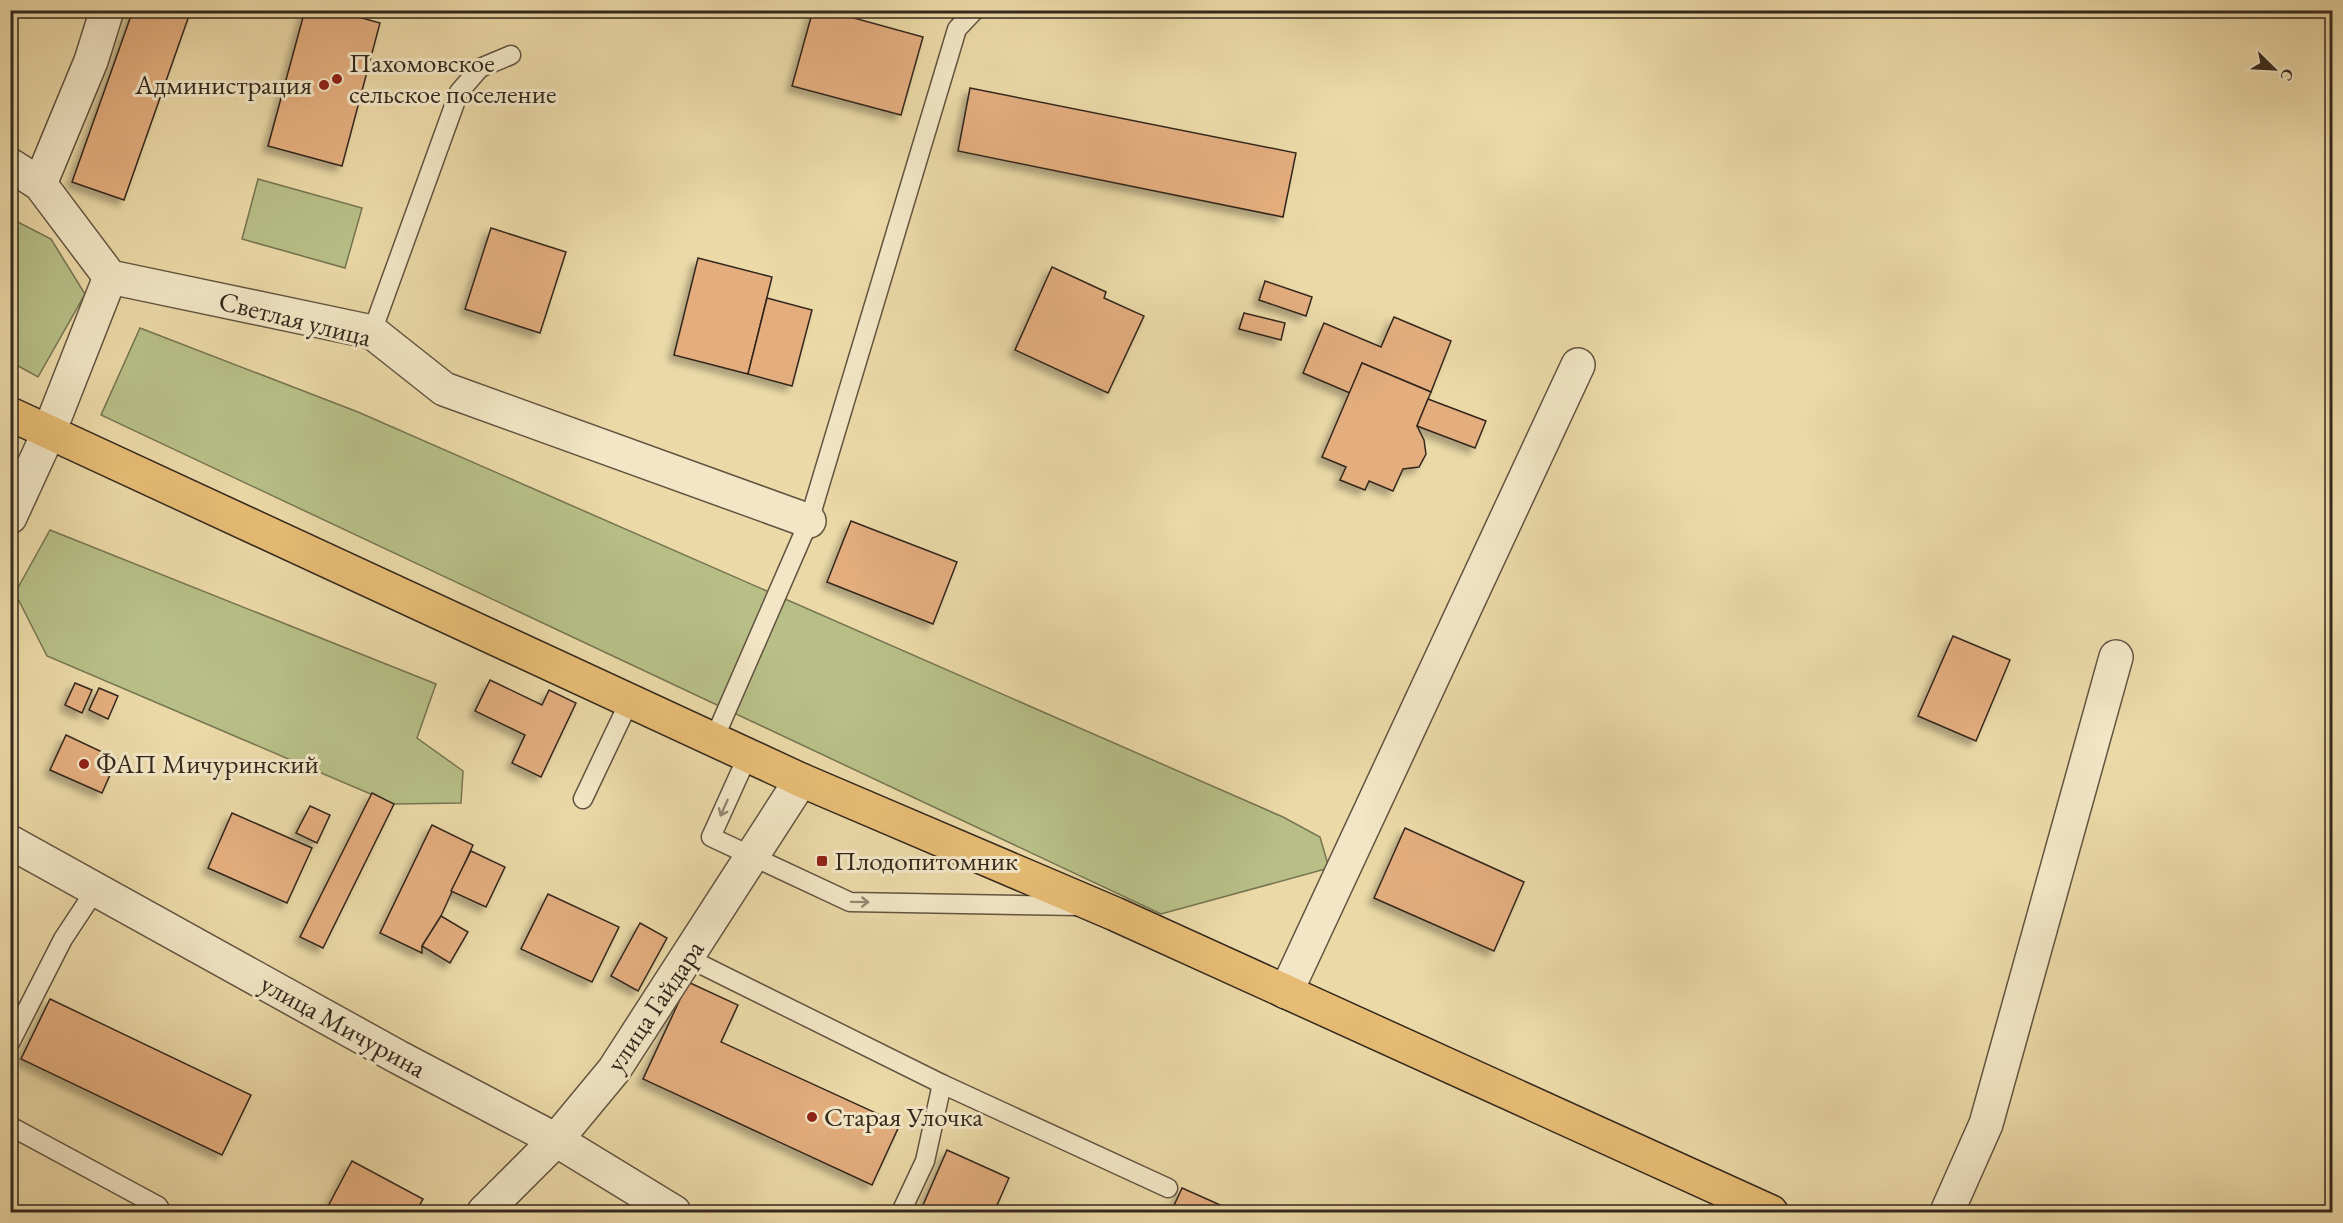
<svg xmlns="http://www.w3.org/2000/svg" width="2343" height="1223" font-family="'EB Garamond',serif">
  <style>
    .green { fill: #b7bf87; stroke: #767452; stroke-width: 1.5 }
    .building { fill: #e3ad7e; stroke: #34281d; stroke-width: 1.5; filter: url(#shadow) }
    .lines { fill: none; stroke-linecap: round; stroke-linejoin: round }
    .lane-casing { stroke: #625440; stroke-width: 21 }
    .street-casing { stroke: #625440; stroke-width: 36 }
    .primary-casing { stroke: #34281d; stroke-width: 36 }
    .lane { stroke: #f2e6c6; stroke-width: 18 }
    .street { stroke: #f2e6c6; stroke-width: 33 }
    .primary { stroke: #e6bc74; stroke-width: 33 }
    .oneway { stroke: #938772 }
    .poi-dot { fill: #8f2418; stroke: #f2e6c6; stroke-width: 2 }
    .labels { text-anchor: middle; stroke-width: 6; stroke-linejoin: round; paint-order: stroke }
    .poi-label { font-size: 27px; fill: #34281d; stroke: #f2e6c6; text-anchor: start }
    .street-label { font-size: 27px; fill: #34281d; stroke: #f2e6c6 }
  </style>
  <defs>
    <filter id="shadow"><feDropShadow dx="-5.5" dy="5.5" stdDeviation="3" flood-color="#0004"/></filter>
  </defs>
  <rect width="100%" height="100%" fill="#ebd9a7"/>
  <filter id="stains"><feTurbulence type="fractalNoise" baseFrequency=".00333" numOctaves="4"/><feColorMatrix values="0 0 0 0 .2 0 0 0 0 .09 0 0 0 0 .02 0 0 0 .5 -.17"/></filter>
  <radialGradient id="worn" r=".72"><stop offset=".6" stop-color="#630" stop-opacity="0"/><stop offset="1" stop-color="#630" stop-opacity=".3"/></radialGradient>
  <g class="green">
    <polygon points="258,179 362,208 345,268 242,239"/>
    <polygon points="10,218 51,239 85,294 38,377 11,362"/>
    <polygon points="140,328 358,412 1283,817 1320,837 1329,868 1161,914 101,415"/>
    <polygon points="50,530 436,684 417,738 463,771 461,803 394,804 47,656 15,593"/>
  </g>
  <g class="building">
    <polygon points="133,10 191,10 124,200 72,182"/>
    <polygon points="305,10 333,10 380,23 342,166 268,146"/>
    <polygon points="813,10 825,10 923,37 901,115 792,86"/>
    <polygon points="970,88 1296,153 1283,217 958,151"/>
    <polygon points="491,228 566,252 540,333 465,309"/>
    <polygon points="698,258 772,277 748,374 674,355"/>
    <polygon points="1052,267 1106,292 1104,298 1144,316 1108,393 1015,350"/>
    <polygon points="1265,281 1312,297 1306,316 1259,300"/>
    <polygon points="767,298 812,310 792,386 748,374"/>
    <polygon points="1244,313 1285,323 1281,340 1239,329"/>
    <polygon points="1394,317 1451,341 1431,392 1362,363 1350,393 1303,373 1324,323 1381,347"/>
    <polygon points="1362,363 1431,392 1417,426 1424,440 1426,454 1419,467 1403,469 1393,491 1369,481 1365,490 1340,480 1346,467 1322,457"/>
    <polygon points="1428,399 1486,421 1475,448 1417,426"/>
    <polygon points="851,521 957,562 933,624 827,582"/>
    <polygon points="1953,636 2010,660 1976,741 1918,716"/>
    <polygon points="490,680 542,705 549,690 576,703 541,777 512,763 525,735 475,711"/>
    <polygon points="75,683 92,690 82,713 65,705"/>
    <polygon points="99,688 118,696 108,719 89,710"/>
    <polygon points="66,735 117,759 102,793 50,770"/>
    <polygon points="372,793 394,804 323,948 300,937"/>
    <polygon points="310,806 330,815 317,843 296,833"/>
    <polygon points="232,813 312,848 287,903 208,868"/>
    <polygon points="432,825 473,845 441,916 422,946 422,953 380,933"/>
    <polygon points="1405,828 1524,882 1494,951 1374,898"/>
    <polygon points="471,851 505,867 486,907 451,891"/>
    <polygon points="548,894 619,927 592,982 521,949"/>
    <polygon points="441,916 468,932 450,963 422,946"/>
    <polygon points="640,923 667,938 638,991 611,976"/>
    <polygon points="688,982 738,1005 721,1042 900,1124 872,1185 643,1079"/>
    <polygon points="50,999 251,1095 222,1155 21,1059"/>
    <polygon points="947,1150 1009,1178 994,1212 920,1212"/>
    <polygon points="352,1161 423,1199 416,1212 325,1212"/>
    <polygon points="1182,1188 1236,1212 1171,1212"/>
  </g>
  <g class="lines">
    <defs>
      <g id="lane">
        <polyline points="372,332 459,92 480,68 511,55"/>
        <polyline points="714,739 809,521 957,29 975,10"/>
        <polyline points="748,755 711,837 850,902 1079,906"/>
        <polyline points="583,799 630,700"/>
        <polyline points="688,958 942,1084 925,1161 901,1212"/>
        <polyline points="10,1043 63,939 96,889"/>
        <polyline points="942,1084 1168,1188"/>
        <polyline points="10,1126 158,1206 162,1212"/>
      </g>
      <g id="street">
        <polyline points="10,165 40,184 110,277 372,332 444,389 809,521"/>
        <polyline points="40,184 91,61 107,10"/>
        <polyline points="10,517 49,432 110,277"/>
        <polyline points="10,842 398,1057 556,1140 674,1212"/>
        <polyline points="1286,992 1578,365"/>
        <polyline points="484,1212 556,1140 614,1070 801,780"/>
        <polyline points="1947,1212 1986,1124 2116,657"/>
      </g>
      <polyline id="primary" points="10,414 801,780 1115,914 1771,1212"/>
    </defs>
    <use href="#lane" class="lane-casing"/>
    <use href="#street" class="street-casing"/>
    <use href="#primary" class="primary-casing"/>
    <use href="#lane" class="lane"/>
    <use href="#street" class="street"/>
    <use href="#primary" class="primary"/>
  </g>
  <defs><path id="oneway-shaft" d="M-6 0H5M1.5-3L5.5 0L1.5 3" fill="none" stroke-width="1.6" stroke-linecap="round" stroke-linejoin="round" transform="scale(1.5)"/></defs>
  <g class="oneway">
    <use href="#oneway-shaft" transform="translate(724 808) rotate(114)"/>
    <use href="#oneway-shaft" transform="translate(860 902) rotate(1)"/>
  </g>
  <g class="poi-dot">
    <circle cx="337" cy="79" r="6"/>
    <circle cx="324" cy="85" r="6"/>
    <circle cx="84" cy="764" r="6"/>
    <rect x="816" y="855" width="12" height="12" rx="3"/>
    <circle cx="812" cy="1117" r="6"/>
  </g>
  <g class="labels">
    <g class="poi-label">
      <text x="349" y="72">Пахомовское<tspan x="349" dy="31">сельское поселение</tspan></text>
      <text x="312" y="94" text-anchor="end">Администрация</text>
      <text x="96" y="773">ФАП Мичуринский</text>
      <text x="834" y="870">Плодопитомник</text>
      <text x="824" y="1126">Старая Улочка</text>
    </g>
    <g class="street-label">
      <text transform="translate(295 319) rotate(14)" y="9">Светлая улица</text>
      <text transform="translate(655 1006) rotate(-56)" y="9">улица Гайдара</text>
      <text transform="translate(343 1026) rotate(29)" y="9">улица Мичурина</text>
    </g>
  </g>
  <rect width="2343" height="1223" fill="none" stroke="#ebd9a7" stroke-width="36"/>
  <rect x="12" y="12" width="2319" height="1199" fill="none" stroke="#34281d" stroke-width="3"/>
  <rect x="18" y="18" width="2307" height="1187" fill="none" stroke="#34281d" stroke-width="1.5"/>
  <g transform="translate(2274 69) rotate(114)" stroke="#f2e6c6" stroke-width="4.5" paint-order="stroke">
  <path d="M0-4.5L10 22L0 15L-10 22Z" fill="#34281d"/>
  <text y="-9" font-size="16" font-weight="bold" text-anchor="middle" fill="#34281d">С</text>
  </g>
  <rect width="100%" height="100%" filter="url(#stains)"/>
  <rect width="100%" height="100%" fill="url(#worn)"/>
</svg>
